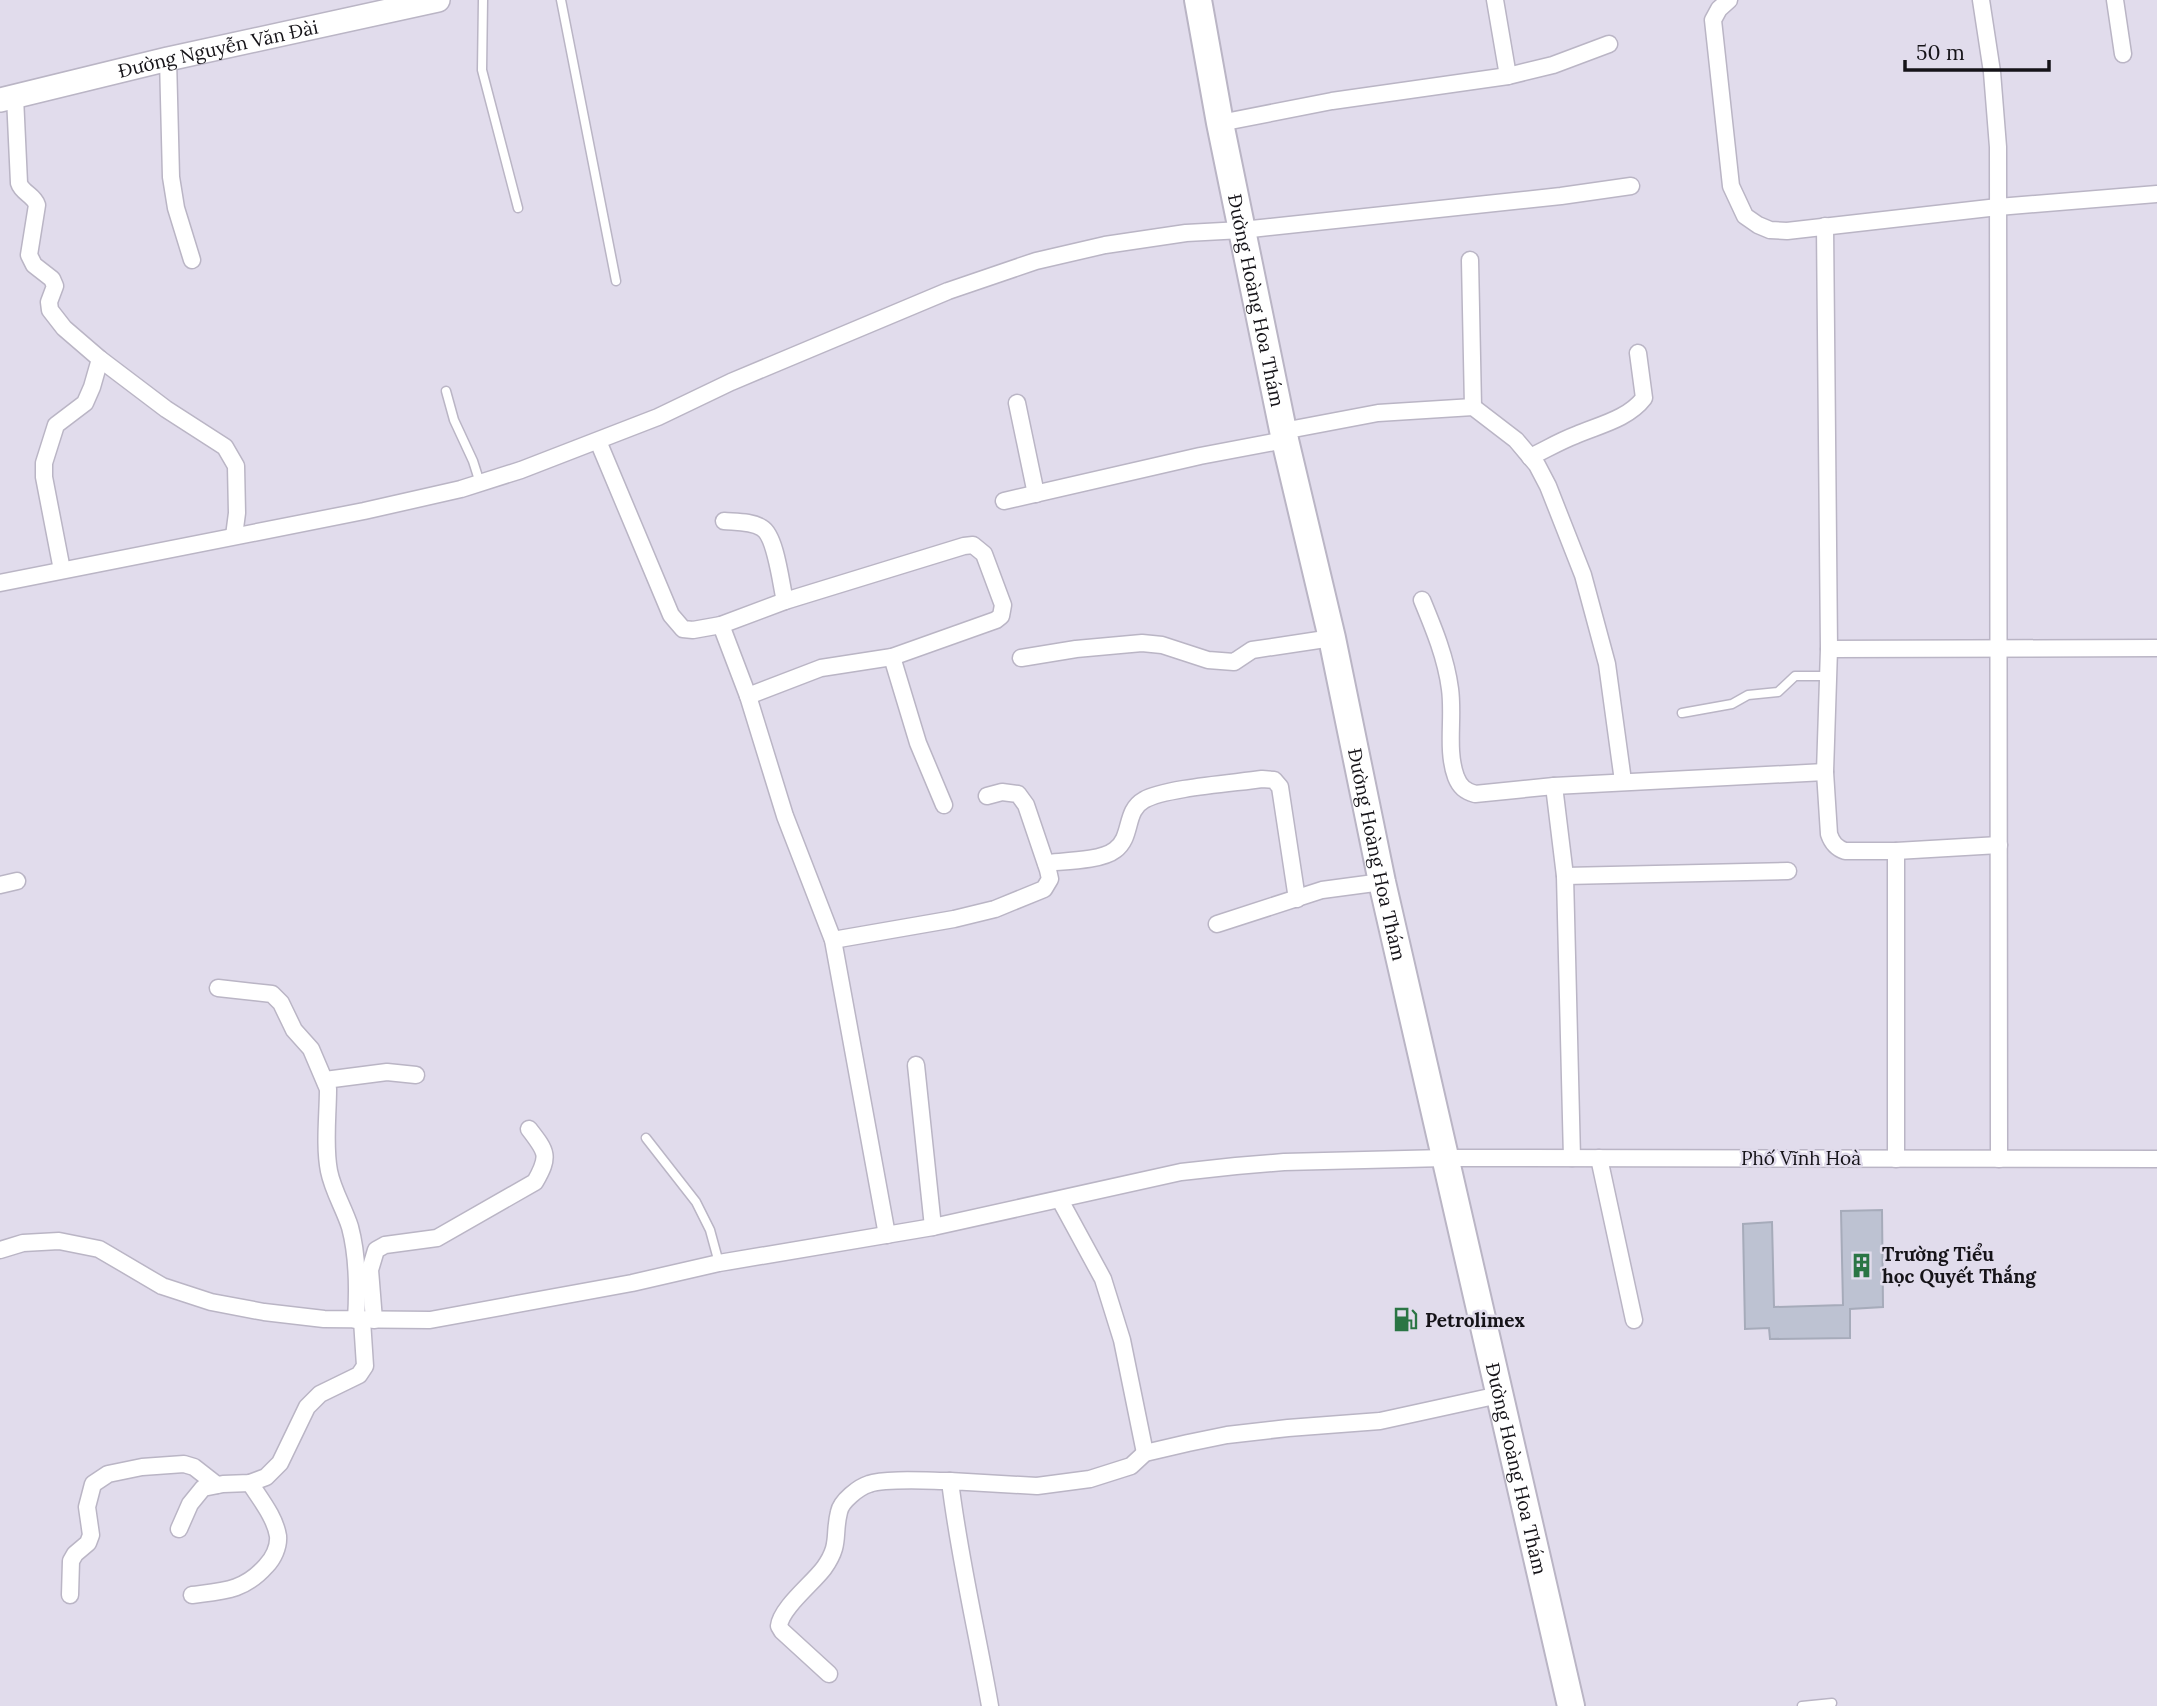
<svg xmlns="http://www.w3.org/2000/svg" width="2157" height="1706" font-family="Lora,serif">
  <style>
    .building { fill: #bdc2d2; stroke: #a6abba; stroke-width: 2 }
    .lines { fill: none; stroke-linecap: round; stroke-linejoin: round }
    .lane-casing { stroke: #bab5c5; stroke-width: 11 }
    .street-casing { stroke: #bab5c5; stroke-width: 19 }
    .secondary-casing { stroke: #bab5c5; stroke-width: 26 }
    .primary-casing { stroke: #bab5c5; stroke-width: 30 }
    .lane { stroke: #fff; stroke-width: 8 }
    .street { stroke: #fff; stroke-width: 16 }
    .secondary { stroke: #fff; stroke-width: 23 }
    .primary { stroke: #fff; stroke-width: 26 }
    .labels { text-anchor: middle; stroke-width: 5; stroke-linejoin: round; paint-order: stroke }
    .street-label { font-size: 19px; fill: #151318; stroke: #e1dcec }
    .poi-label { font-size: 19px; font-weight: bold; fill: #151318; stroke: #e1dcec; text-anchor: start }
  </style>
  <rect width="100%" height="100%" fill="#e1dcec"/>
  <polygon class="building" points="1882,1210 1883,1307 1850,1309 1850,1338 1770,1339 1769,1328 1745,1329 1743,1224 1772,1222 1774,1307 1843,1305 1841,1211"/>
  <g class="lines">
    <defs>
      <g id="lane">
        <polyline points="483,0 482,70 518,208"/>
        <polyline points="561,0 616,281"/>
        <polyline points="446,391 454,420 473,461 480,483"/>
        <polyline points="1682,713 1732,704 1748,695 1778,692 1795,676 1828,676"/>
        <polyline points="646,1138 696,1202 710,1230 719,1263"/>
        <polyline points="1802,1706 1832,1703"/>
      </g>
      <g id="street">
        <polyline points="1495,0 1508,76"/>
        <polyline points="1729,0 1719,9 1713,20 1731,186 1745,216 1758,225 1770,230 1787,231 1998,207 2157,194"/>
        <polyline points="1981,0 1992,72 1998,147 1999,1159"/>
        <polyline points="2115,0 2123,54"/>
        <polyline points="168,59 171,177 176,208 192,260"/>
        <path d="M15,97L19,183C22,193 34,195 37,205L29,255L34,265L52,279L55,286L49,302L50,310L64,328L100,359L166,409L225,447L236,466L237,513L234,536"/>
        <polyline points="1220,123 1332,101 1508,76 1553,65 1609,44"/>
        <path d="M1825,226L1829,649L1825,772L1829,834C1832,843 1836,848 1845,851H1896L1999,845"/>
        <polyline points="1470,260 1473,407"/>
        <polyline points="1017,403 1036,494"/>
        <polyline points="1283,431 1378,413 1473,407 1516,440 1537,465 1548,486 1583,575 1607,664 1623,781"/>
        <polyline points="598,441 671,615 683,629 693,630 721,625 785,601 964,546 973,545 984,554 1003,605 1001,616 996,620 892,657 821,668 748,696"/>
        <path d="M1530,457C1545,450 1560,441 1576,435C1599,425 1628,419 1644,398L1638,353"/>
        <polyline points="1004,501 1200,456 1285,440"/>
        <path d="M724,521C736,522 752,521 762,528C776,536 781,585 785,601"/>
        <polyline points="62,570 44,477 44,463 56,425 85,403 92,387 100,359"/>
        <polyline points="0,583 364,511 461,489 521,470 658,417 731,382 948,291 1036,261 1105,245 1186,233 1242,230 1561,196 1631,186"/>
        <path d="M1422,600C1434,629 1446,658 1450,689C1454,718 1446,750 1456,777C1460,787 1465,791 1475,794L1554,786L1825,772"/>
        <polyline points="721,625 748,696 785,816 833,940 887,1235"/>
        <polyline points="1829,649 2157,648"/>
        <polyline points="892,657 918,743 944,805"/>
        <polyline points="1021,658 1076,649 1142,643 1162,645 1208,660 1234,662 1252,650 1332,638"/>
        <polyline points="1554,786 1565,876 1572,1158"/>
        <path d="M1046,863C1064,861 1101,861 1115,850C1133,837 1124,811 1144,800C1164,788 1235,783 1262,779L1274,780L1280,787L1297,899"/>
        <polyline points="1565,876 1788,871"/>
        <polyline points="0,885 17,881"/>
        <polyline points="1217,924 1322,890 1382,882"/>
        <polyline points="833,940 954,919 995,909 1044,889 1050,879 1048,870 1026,805 1018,794 1002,792 987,796"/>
        <path d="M218,988L272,994L281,1003L294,1030L311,1049L328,1089C328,1115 324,1145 329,1171C333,1191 344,1208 350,1227C358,1257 358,1289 356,1320"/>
        <polyline points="916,1065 933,1227"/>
        <polyline points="325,1080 387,1072 416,1075"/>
        <polyline points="1599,1158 1634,1320"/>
        <polyline points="1896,1159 1896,851"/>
        <polyline points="1060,1200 1103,1279 1122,1340 1145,1453"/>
        <polyline points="0,1250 23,1243 59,1241 99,1249 162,1286 211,1302 264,1312 324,1319 430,1320 632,1283 719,1263 933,1227 1181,1172 1236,1166 1284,1162 1445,1158 2157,1159"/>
        <path d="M374,1320L370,1270L376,1250L385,1245L437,1238L535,1182C550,1156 547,1152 529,1129"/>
        <polyline points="179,1529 190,1504 203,1488 223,1484 250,1483 266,1477 280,1463 307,1407 320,1394 359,1375 365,1366 362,1320"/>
        <polyline points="70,1595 71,1561 75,1554 88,1543 91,1535 87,1507 93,1484 108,1474 142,1467 184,1464 194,1467 217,1485"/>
        <path d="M192,1595C223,1591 244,1591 266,1566C273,1559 279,1547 278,1536C275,1517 260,1499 250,1483"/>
        <path d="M829,1674L782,1631L779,1626C781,1608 812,1584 824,1568C841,1544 833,1536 839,1512C841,1501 859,1487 869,1484C885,1478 931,1481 950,1481"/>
        <path d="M990,1706C977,1631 959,1557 950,1481L1037,1486L1090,1479L1131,1466L1145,1453L1188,1443L1227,1435L1288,1428L1380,1421L1499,1395"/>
      </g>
      <g id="secondary">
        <path id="s1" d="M0,100L168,59L438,0"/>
      </g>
      <g id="primary">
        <path id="s2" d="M1198,0L1220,123L1285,440L1332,638L1382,882L1571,1706"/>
      </g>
    </defs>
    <use href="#lane" class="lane-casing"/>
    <use href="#street" class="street-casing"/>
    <use href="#secondary" class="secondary-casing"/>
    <use href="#primary" class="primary-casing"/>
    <use href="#lane" class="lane"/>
    <use href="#street" class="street"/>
    <use href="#secondary" class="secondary"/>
    <use href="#primary" class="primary"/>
  </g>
  <defs>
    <symbol id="building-bare" viewBox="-9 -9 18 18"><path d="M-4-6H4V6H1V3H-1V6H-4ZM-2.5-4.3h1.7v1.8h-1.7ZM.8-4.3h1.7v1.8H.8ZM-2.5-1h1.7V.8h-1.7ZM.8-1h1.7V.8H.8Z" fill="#2a7544" stroke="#e1dcec" stroke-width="2.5" paint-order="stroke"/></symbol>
    <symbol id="fuel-bare" viewBox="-9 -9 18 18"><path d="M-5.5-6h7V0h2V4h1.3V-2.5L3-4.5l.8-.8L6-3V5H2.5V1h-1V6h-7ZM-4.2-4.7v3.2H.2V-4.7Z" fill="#2a7544" stroke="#e1dcec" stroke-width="2.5" paint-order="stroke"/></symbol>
  </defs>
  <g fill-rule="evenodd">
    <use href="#building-bare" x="1844" y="1248" width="35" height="35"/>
    <use href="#fuel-bare" x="1388" y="1302" width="35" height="35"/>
  </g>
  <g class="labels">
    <g class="street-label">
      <text dy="7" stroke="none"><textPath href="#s1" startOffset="224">Đường Nguyễn Văn Đài</textPath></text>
      <text dy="7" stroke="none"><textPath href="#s2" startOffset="306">Đường Hoàng Hoa Thám</textPath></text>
      <text dy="7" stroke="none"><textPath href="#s2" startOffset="873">Đường Hoàng Hoa Thám</textPath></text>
      <text x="1801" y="1165">Phố Vĩnh Hoà</text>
      <text dy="7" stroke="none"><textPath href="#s2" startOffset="1503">Đường Hoàng Hoa Thám</textPath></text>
    </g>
    <g class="poi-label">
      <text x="1882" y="1261">Trường Tiểu<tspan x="1882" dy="22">học Quyết Thắng</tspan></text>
      <text x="1425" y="1327">Petrolimex</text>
    </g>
  </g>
  <path d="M1905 60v10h144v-10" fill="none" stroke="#151318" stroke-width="3.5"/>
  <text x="1916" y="60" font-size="21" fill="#151318" stroke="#e1dcec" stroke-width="5" paint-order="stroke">50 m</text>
</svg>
